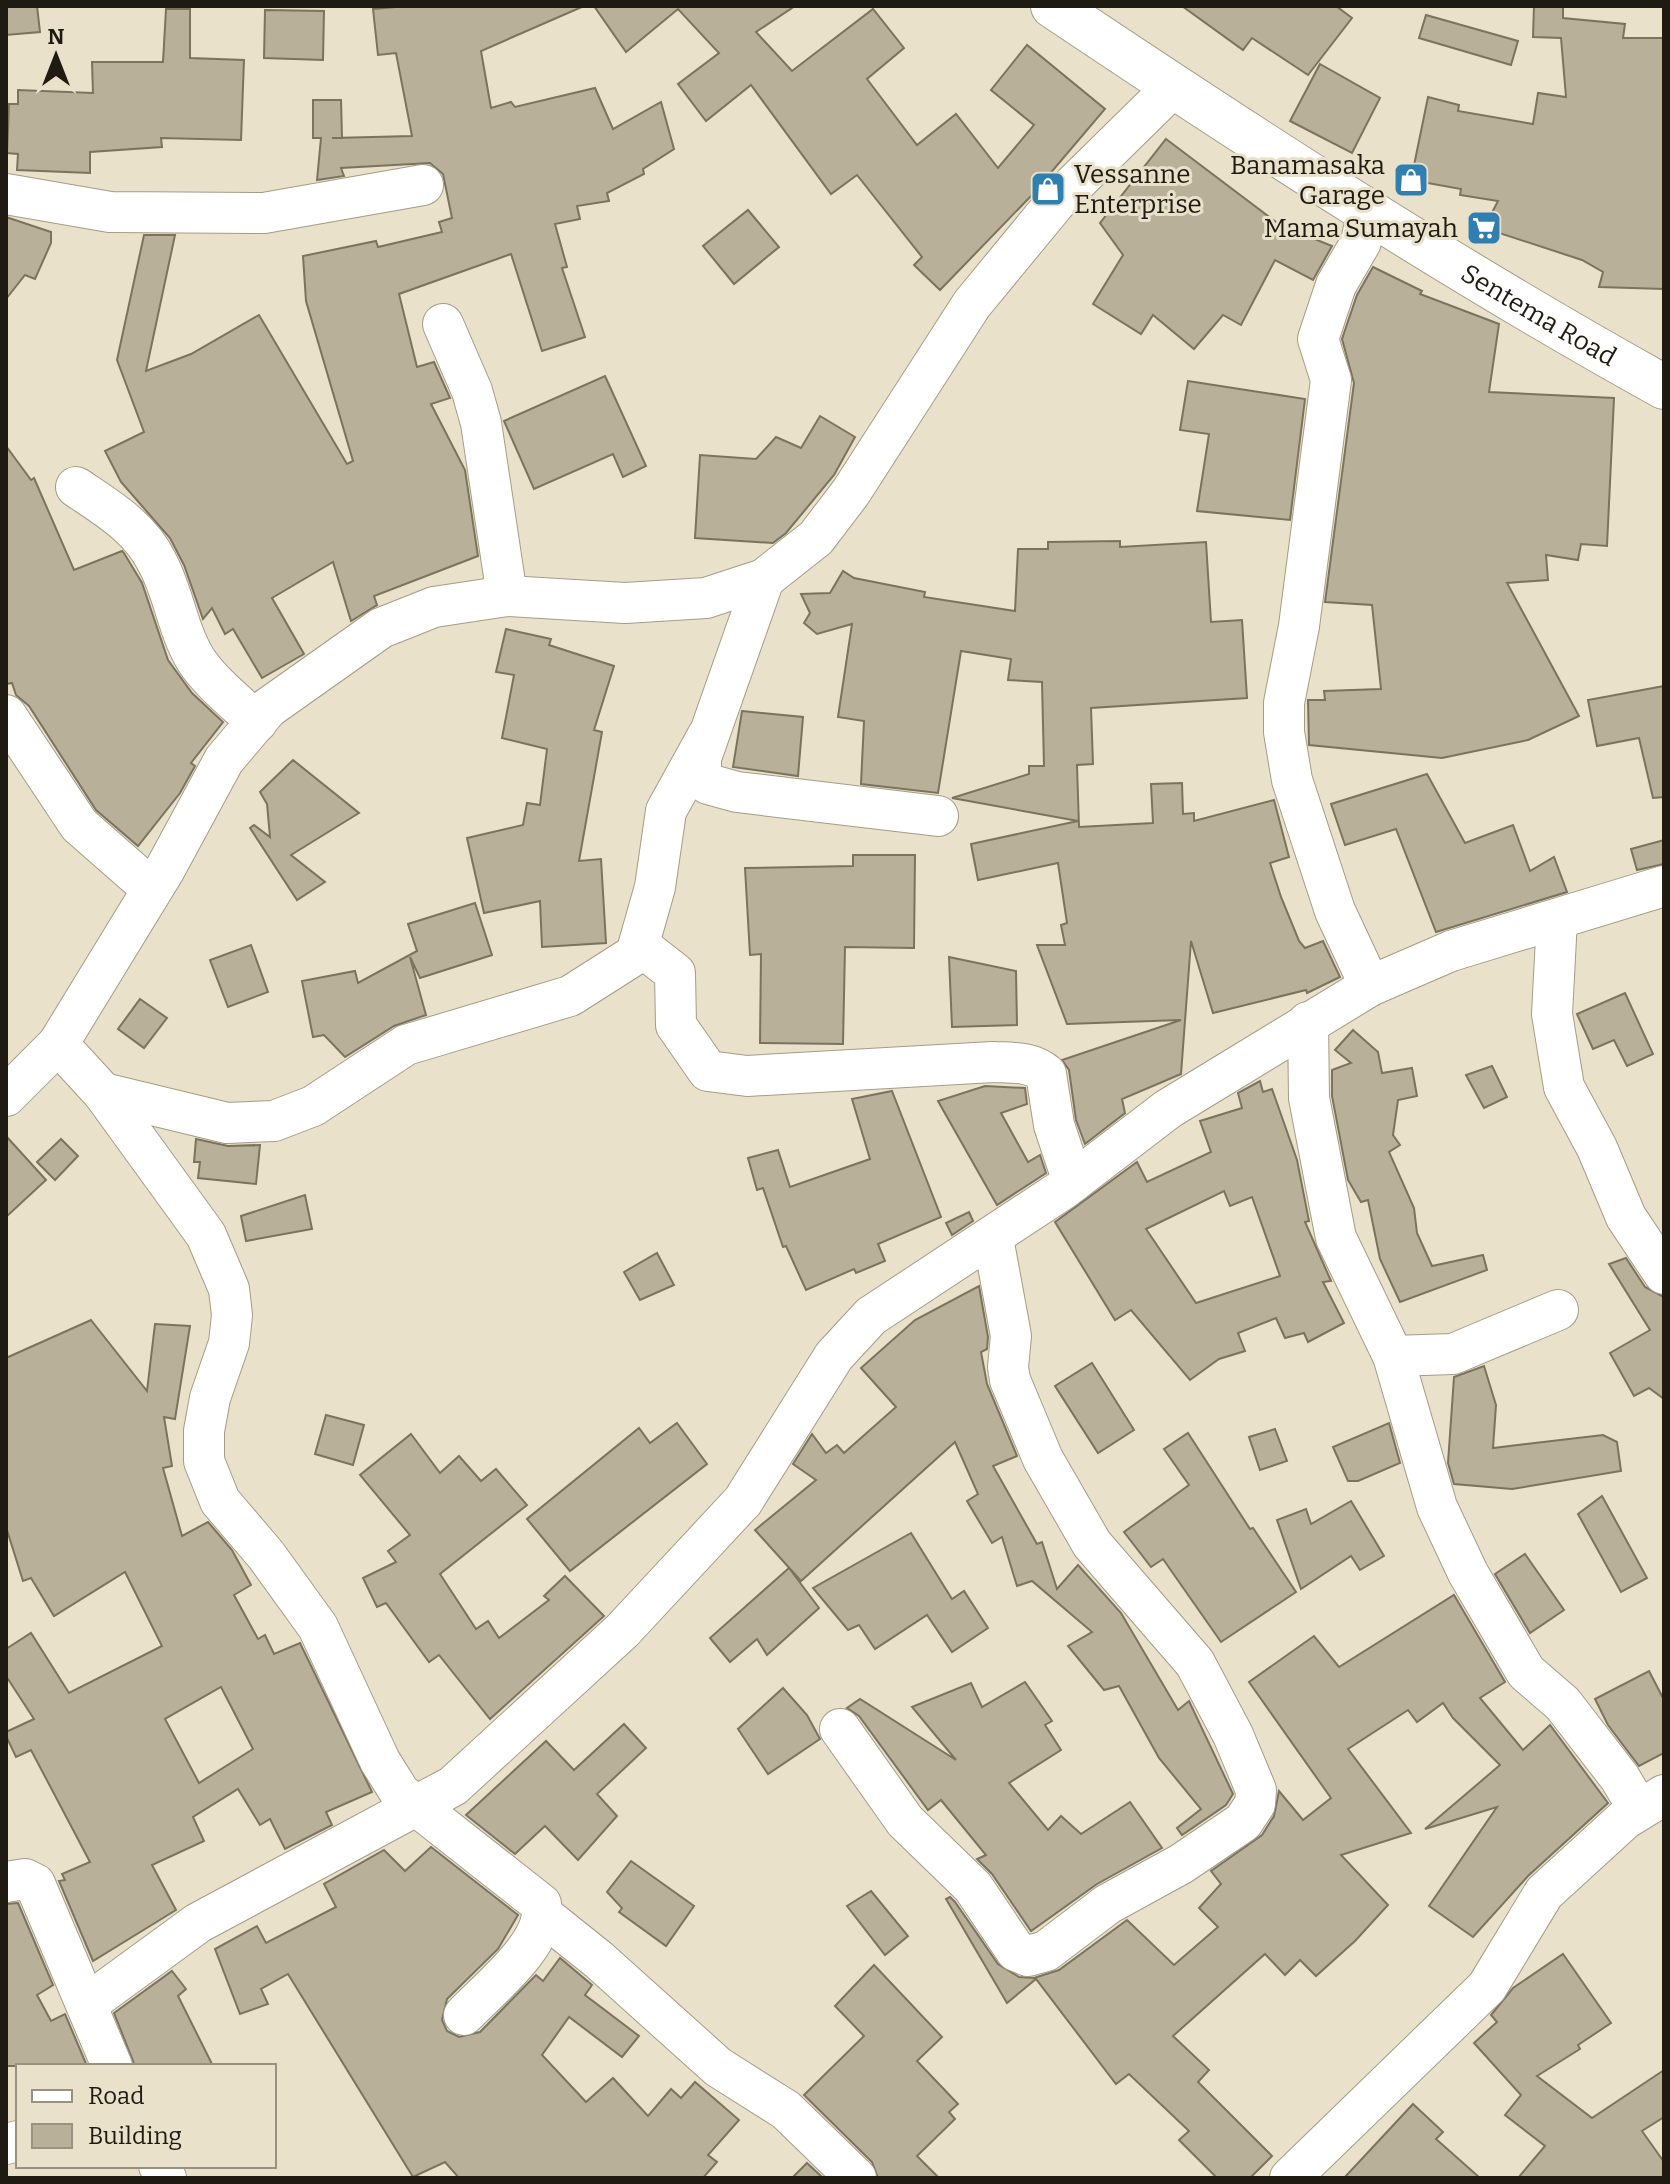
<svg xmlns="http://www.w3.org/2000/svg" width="1670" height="2184" font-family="Bitter,serif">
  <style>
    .building { fill: #b8b099; stroke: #7b735e; stroke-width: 2; fill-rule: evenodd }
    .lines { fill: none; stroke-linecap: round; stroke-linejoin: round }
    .street-casing { stroke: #a59c87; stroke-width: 42 }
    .secondary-casing { stroke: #a59c87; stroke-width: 46 }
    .street { stroke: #fff; stroke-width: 40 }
    .secondary { stroke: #fff; stroke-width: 44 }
    .labels { text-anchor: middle; stroke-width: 6; stroke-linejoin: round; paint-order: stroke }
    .poi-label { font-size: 26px; fill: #1f1b13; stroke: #eae1ca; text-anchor: end }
    .street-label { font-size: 26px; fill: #1f1b13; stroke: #eae1ca }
  </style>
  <rect width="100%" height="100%" fill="#eae1ca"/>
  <g class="building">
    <polygon points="6,6 37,6 40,32 6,35"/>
    <polygon points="407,6 584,6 481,51 491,108 511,102 515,107 595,88 613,129 661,102 674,149 643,169 644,174 607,193 609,201 577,206 580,219 555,224 567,267 562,268 585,337 542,351 511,254 399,294 417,367 434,362 450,398 431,404 465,470 478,556 374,596 377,605 351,621 333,562 272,598 304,654 262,678 233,629 225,634 212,608 203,619 184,565 170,538 121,482 105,451 144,432 117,360 144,235 175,235 146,371 191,354 259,315 347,464 353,461 306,301 303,256 376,241 378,247 442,232 439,222 452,218 443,174 430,163 341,168 344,176 317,180 321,138 313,138 313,100 341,100 342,138 332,138 412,136 396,53 378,55 373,9"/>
    <polygon points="594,6 795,6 756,32 792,71 873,9 904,48 867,79 917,145 956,114 998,168 1034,125 991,90 1027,45 1105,109 1031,196 940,290 914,265 922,257 857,175 831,194 751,85 706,121 678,84 719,53 678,9 626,52"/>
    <polygon points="1182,6 1336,6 1352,18 1308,75 1252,38 1243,50"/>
    <polygon points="1534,6 1563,6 1563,18 1625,24 1623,38 1664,38 1664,289 1599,287 1603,272 1582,260 1484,228 1498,201 1460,195 1461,189 1411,180 1428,97 1459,105 1458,111 1533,124 1538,93 1566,97 1561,38 1533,37"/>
    <polygon points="166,9 190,9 190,58 244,60 241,140 161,138 162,147 90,152 90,173 17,170 18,154 7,153 9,104 18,104 18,90 93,93 92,62 163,62"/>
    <polygon points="265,10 324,11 323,60 264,58"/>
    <polygon points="1426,15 1518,41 1511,65 1419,38"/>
    <polygon points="1320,64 1380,98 1352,153 1290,121"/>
    <polygon points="1166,139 1280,225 1332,246 1313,280 1275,260 1241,325 1223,315 1194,349 1153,315 1141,334 1093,304 1123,255 1100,223"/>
    <polygon points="748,210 779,247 734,284 703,246"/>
    <polygon points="6,217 51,232 51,243 35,279 25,275 6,299"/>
    <polygon points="1373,267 1422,291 1420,294 1499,324 1489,392 1614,398 1607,546 1581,544 1578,560 1546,555 1548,580 1507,583 1579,716 1528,740 1442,758 1309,745 1308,700 1325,700 1324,691 1381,689 1372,605 1325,602 1354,383 1342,339 1357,295"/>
    <polygon points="605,376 646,466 623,477 613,454 534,489 504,421"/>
    <polygon points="1188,381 1305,399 1290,520 1197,511 1209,434 1180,430"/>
    <polygon points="820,416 855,437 834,475 786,533 773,543 695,538 700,455 756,459 776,437 801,448"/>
    <polygon points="6,446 31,480 34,478 74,570 122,551 124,553 142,583 168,660 192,693 223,722 191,763 195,766 180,793 138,846 96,810 29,706 16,695 12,683 6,684"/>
    <polygon points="1120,541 1120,547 1206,542 1211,622 1242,620 1247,698 1091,708 1093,764 1077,765 1079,827 1153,823 1151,784 1182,783 1183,814 1194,813 1194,821 1274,800 1289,857 1270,863 1281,897 1299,941 1305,948 1323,941 1340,977 1307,993 1306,990 1213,1013 1191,941 1181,1074 1122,1099 1125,1113 1085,1144 1076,1120 1069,1070 1062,1060 1181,1020 1067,1024 1037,945 1065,945 1061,925 1067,923 1058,863 978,880 971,844 1078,821 952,798 1029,774 1029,766 1044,766 1042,682 1008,680 1011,659 961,651 938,793 861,784 864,721 838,717 852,624 817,634 804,623 810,613 801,594 830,593 843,571 854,578 925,592 924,597 1015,611 1018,549 1048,549 1048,542"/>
    <polygon points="506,629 551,639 549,645 614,666 594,730 602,732 579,861 601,859 606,943 542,947 540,901 484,913 467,838 523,825 527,803 540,805 547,749 502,738 514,675 496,672"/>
    <polygon points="1664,686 1664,797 1653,798 1639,738 1597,746 1588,700"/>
    <polygon points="742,711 803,717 798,776 733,767"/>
    <polygon points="293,760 359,813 291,855 325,882 297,900 250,828 254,825 270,837 267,804 260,792"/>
    <polygon points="1427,774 1465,843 1513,825 1530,871 1554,857 1567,892 1436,932 1396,829 1345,845 1331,804"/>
    <polygon points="1664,840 1664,864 1637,870 1631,849"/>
    <polygon points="853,855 915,855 914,948 845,947 843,1044 760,1043 761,954 750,955 745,868 853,866"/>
    <polygon points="475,903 492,955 420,978 410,957 426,1015 394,1026 345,1057 324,1035 313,1037 302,981 355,971 358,983 417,951 408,924"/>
    <polygon points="251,945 268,992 228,1007 210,960"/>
    <polygon points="949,957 1016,971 1017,1025 952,1027"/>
    <polygon points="1625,993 1653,1054 1627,1066 1614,1040 1593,1049 1577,1014"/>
    <polygon points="140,999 167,1018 144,1048 118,1029"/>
    <polygon points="1353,1030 1378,1052 1382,1073 1412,1068 1417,1096 1398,1100 1393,1135 1400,1145 1389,1152 1414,1208 1417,1233 1432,1266 1483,1255 1487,1270 1400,1302 1380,1259 1368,1200 1361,1202 1348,1180 1332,1096 1332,1070 1351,1063 1335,1050"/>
    <polygon points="1492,1066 1507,1097 1484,1108 1466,1075"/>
    <path d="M1260,1081L1263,1092L1272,1089L1297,1160L1309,1221L1305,1222L1331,1281L1323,1282L1344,1323L1308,1342L1304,1333L1285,1338L1276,1318L1238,1333L1245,1351L1219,1359L1190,1380L1131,1310L1115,1320L1055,1222L1137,1162L1147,1182L1211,1152L1200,1121L1242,1108L1238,1093ZM1224,1191L1230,1206L1252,1197L1280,1276L1196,1303L1146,1229Z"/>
    <polygon points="985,1086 1025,1088 1027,1104 1001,1113 1028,1162 1040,1155 1046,1173 997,1205 938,1101"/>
    <polygon points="892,1091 941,1217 878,1244 885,1261 856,1273 854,1269 806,1290 786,1246 783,1247 763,1188 757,1190 748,1158 778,1150 790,1187 870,1159 852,1099"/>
    <polygon points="6,1136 46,1180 6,1217"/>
    <polygon points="61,1139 78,1156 55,1180 37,1162"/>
    <polygon points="196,1139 228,1146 260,1145 256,1184 198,1178 200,1162 194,1162"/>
    <polygon points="305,1195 312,1229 246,1241 241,1216"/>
    <polygon points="969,1212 973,1221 952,1235 946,1223"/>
    <polygon points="657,1253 674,1285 640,1300 624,1272"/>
    <polygon points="1626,1258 1645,1287 1664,1297 1664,1399 1649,1388 1634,1396 1610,1353 1650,1330 1609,1264"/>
    <polygon points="979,1286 988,1337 987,1349 981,1352 987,1384 1017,1456 993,1466 1037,1544 1042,1542 1057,1589 1078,1565 1121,1613 1178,1710 1189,1701 1233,1794 1226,1805 1182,1835 1177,1828 1201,1809 1159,1758 1119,1686 1104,1690 1068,1646 1092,1632 1032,1581 1017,1586 1002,1537 992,1543 967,1501 978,1494 955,1442 801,1581 755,1530 816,1480 793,1464 812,1434 826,1453 837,1445 844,1453 896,1407 861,1368 915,1320"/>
    <path d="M91,1320L147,1391L155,1324L190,1326L175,1419L164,1417L172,1466L163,1468L182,1536L208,1522L232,1550L251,1585L234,1595L258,1639L265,1635L274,1654L300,1643L372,1792L326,1812L332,1825L285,1849L270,1819L260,1825L238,1789L193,1817L204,1841L152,1865L176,1910L93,1961L59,1881L65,1880L62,1874L90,1862L31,1750L16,1757L6,1736V1732L34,1719L6,1676V1649L31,1633L69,1693L162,1646L125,1572L54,1616L31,1578L23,1581L6,1527V1358ZM221,1687L253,1749L199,1783L165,1719Z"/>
    <polygon points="1092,1363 1134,1430 1098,1453 1055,1386"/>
    <polygon points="1484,1366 1496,1405 1493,1448 1603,1435 1617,1442 1621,1471 1512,1489 1454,1484 1448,1463 1454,1377"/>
    <polygon points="326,1415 364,1425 353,1465 315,1454"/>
    <polygon points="677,1423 707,1464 570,1571 527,1519 639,1428 650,1443"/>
    <polygon points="1389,1423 1400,1463 1358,1481 1348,1481 1333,1447"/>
    <polygon points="1275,1429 1287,1461 1260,1470 1249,1437"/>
    <polygon points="1188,1433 1250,1529 1253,1528 1296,1592 1221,1642 1163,1559 1151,1567 1124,1532 1189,1485 1164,1449"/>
    <polygon points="411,1434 440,1473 459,1456 481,1481 496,1469 527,1505 440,1574 476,1629 488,1621 499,1638 549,1600 544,1596 565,1576 604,1616 490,1719 439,1655 429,1662 386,1603 377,1607 363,1578 396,1562 388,1551 410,1535 360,1475"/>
    <polygon points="1602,1496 1647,1578 1621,1592 1578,1514"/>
    <polygon points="1351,1501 1384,1556 1360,1570 1351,1556 1301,1589 1277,1520 1306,1509 1311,1524"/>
    <polygon points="911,1533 952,1599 964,1591 988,1628 952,1652 927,1615 875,1649 859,1625 848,1630 813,1588"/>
    <polygon points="1525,1554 1564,1610 1530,1633 1495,1574"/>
    <polygon points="789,1568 819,1608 767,1655 757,1639 730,1662 710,1638"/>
    <polygon points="1454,1595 1505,1682 1480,1698 1523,1750 1550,1725 1608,1803 1528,1876 1473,1937 1429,1906 1497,1807 1425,1829 1500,1765 1453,1718 1443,1703 1417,1722 1408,1710 1348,1749 1411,1833 1341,1855 1388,1905 1355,1941 1316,1976 1300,1960 1285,1975 1265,1954 1173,2036 1209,2070 1198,2082 1272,2156 1250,2178 1217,2178 1179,2140 1189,2131 1129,2074 1116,2084 1036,1979 1007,2003 946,1899 950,1897 955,1902 998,1964 1019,1977 1034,1978 1059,1970 1127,1920 1174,1965 1218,1927 1199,1908 1221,1884 1211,1871 1262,1835 1274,1816 1279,1791 1303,1820 1331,1798 1249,1682 1314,1636 1339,1667"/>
    <polygon points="1649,1671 1664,1700 1664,1753 1639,1766 1608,1725 1595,1699"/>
    <polygon points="1025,1682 1052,1721 1045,1725 1061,1750 1009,1783 1048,1830 1061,1816 1081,1834 1130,1802 1162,1848 1097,1884 1031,1931 992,1874 977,1859 986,1855 941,1800 928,1810 859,1716 847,1708 860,1699 956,1760 912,1707 971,1683 982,1707"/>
    <polygon points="783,1688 807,1715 820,1739 768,1774 738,1729"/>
    <polygon points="624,1724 646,1748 597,1794 617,1816 578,1860 545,1826 515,1854 466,1815 546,1741 574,1770"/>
    <polygon points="431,1847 518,1915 498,1949 447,1999 442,2020 447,2031 459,2037 480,2032 536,1975 543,1981 560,1958 592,1985 585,1995 639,2036 622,2057 569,2017 542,2055 586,2102 613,2078 648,2116 671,2089 681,2098 695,2082 739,2120 708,2155 717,2162 703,2178 459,2178 445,2162 413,2177 288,1974 261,1989 268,2004 240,2014 215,1949 257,1926 266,1943 336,1907 324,1884 384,1850 405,1871"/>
    <polygon points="631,1861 694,1906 666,1946 619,1912 622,1908 607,1892"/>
    <polygon points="871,1891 908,1936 885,1955 847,1906"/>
    <polygon points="18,1903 53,1985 37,1995 51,2021 65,2014 87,2066 6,2066 6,1904"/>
    <polygon points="1563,1954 1611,2023 1578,2045 1580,2049 1537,2076 1592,2118 1664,2070 1664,2117 1642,2131 1664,2162 1664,2178 1518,2178 1545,2146 1505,2115 1521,2095 1474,2043 1497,2022 1491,2015 1513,1988"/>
    <polygon points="874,1965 942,2037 917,2061 958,2104 949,2112 955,2119 917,2156 939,2178 878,2178 872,2162 804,2095 864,2036 835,2006"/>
    <polygon points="172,1971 186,1989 178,1996 213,2066 135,2066 114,2013"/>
    <polygon points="1413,2104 1443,2132 1436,2139 1480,2178 1344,2178"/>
    <polygon points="807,2163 823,2178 792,2178"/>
  </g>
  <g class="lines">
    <defs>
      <g id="street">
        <polyline points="6,194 110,212 264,213 423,185"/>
        <polyline points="1367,213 1361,242 1336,285 1318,339 1331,380 1299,626 1284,703 1284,732 1292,780 1335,911 1370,986"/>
        <polyline points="443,324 472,391 481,423 507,596"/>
        <path d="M76,487C107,508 140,527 157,562C174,593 177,629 196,660C211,683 237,703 257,722"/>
        <polyline points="764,579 701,758 701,773 708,784 737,792 938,816"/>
        <polyline points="6,715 79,825 152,889"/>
        <polyline points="1557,919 1552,1014 1564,1087 1597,1148 1626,1217 1664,1274"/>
        <path d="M639,945L675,973L676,1025L708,1071L747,1076L993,1062C1011,1063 1032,1061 1046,1074L1054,1125L1073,1182"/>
        <polyline points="1308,1022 1309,1098 1336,1238 1393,1356 1437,1507 1468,1573 1526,1672 1563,1704 1620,1778 1639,1810"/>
        <path d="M58,1044L103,1093L206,1235L229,1289L232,1315L229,1343L210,1398L204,1431V1461L220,1501L266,1555L318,1627L380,1761L400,1793L541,1904C550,1941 489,1989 464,2015"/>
        <polyline points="103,1093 227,1123 274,1121 313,1106 406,1045 570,996 636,954 655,887 666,811 708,735"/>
        <polyline points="6,1096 58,1044 165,869 224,760 268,708 381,628 434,607 507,596 625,603 706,598 764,579 816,538 851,492 972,304 1056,202 1173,87"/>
        <polyline points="1393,1356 1453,1354 1558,1310"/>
        <polyline points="840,1729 905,1821 973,1887 1016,1951 1028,1956 1046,1951 1108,1904 1181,1864 1243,1822 1255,1804 1256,1790 1233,1735 1195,1663 1092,1544 1043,1459 1010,1380 1008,1367 1011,1336 993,1238"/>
        <polyline points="6,1882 25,1879 35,1884 112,2066"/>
        <polyline points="544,1916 599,1960 718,2067 786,2110 856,2178"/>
        <polyline points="87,2004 198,1923 453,1786 622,1631 743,1501 834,1356 871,1316 1062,1190 1168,1109 1370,986 1451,951 1664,886"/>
        <polyline points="6,2144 18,2141"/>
        <polyline points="159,2166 166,2178"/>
        <polyline points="1290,2178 1487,1987 1544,1893 1625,1819 1664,1795"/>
      </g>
      <g id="secondary">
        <path id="s1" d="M1053,6C1253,140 1453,270 1664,387"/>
      </g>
    </defs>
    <use href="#street" class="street-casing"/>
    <use href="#secondary" class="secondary-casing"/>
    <use href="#street" class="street"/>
    <use href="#secondary" class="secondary"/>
  </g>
  <defs>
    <symbol id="shop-square" viewBox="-11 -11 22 22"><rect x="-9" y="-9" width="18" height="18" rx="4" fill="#2f7fb0" stroke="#eae1ca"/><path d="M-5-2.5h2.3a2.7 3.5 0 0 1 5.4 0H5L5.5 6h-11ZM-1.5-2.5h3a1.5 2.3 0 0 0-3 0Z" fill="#fff"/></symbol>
    <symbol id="supermarket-square" viewBox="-11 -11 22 22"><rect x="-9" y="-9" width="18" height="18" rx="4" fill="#2f7fb0" stroke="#eae1ca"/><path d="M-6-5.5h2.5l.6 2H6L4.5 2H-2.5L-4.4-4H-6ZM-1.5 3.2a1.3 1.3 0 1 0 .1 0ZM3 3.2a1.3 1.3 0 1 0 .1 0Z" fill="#fff"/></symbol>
  </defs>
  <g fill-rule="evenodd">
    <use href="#shop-square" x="1391" y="160" width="40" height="40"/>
    <use href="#shop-square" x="1028" y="169" width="40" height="40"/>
    <use href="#supermarket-square" x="1464" y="208" width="40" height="40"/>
  </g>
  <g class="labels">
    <g class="poi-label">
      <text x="1385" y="174">Banamasaka<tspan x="1385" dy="30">Garage</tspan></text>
      <text x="1074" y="183" text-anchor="start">Vessanne<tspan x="1074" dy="30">Enterprise</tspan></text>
      <text x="1458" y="237">Mama Sumayah</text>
    </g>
    <g class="street-label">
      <text dy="9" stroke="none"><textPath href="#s1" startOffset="576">Sentema Road</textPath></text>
    </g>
  </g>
  <rect width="1670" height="2184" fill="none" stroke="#1f1b13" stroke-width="16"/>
  <rect x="16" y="2064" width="260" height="104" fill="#eae1ca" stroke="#999281" stroke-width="2"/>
  <rect x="32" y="2090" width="40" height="12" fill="#ffffff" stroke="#999281" stroke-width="2"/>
  <text x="88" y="2104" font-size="24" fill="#1f1b13">Road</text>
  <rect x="32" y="2124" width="40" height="24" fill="#b8b099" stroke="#999281" stroke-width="2"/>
  <text x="88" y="2144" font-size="24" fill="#1f1b13">Building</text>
  <g transform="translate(56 56)" stroke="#eae1ca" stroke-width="6" paint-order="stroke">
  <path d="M0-6L14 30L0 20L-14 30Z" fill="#1f1b13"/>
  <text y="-12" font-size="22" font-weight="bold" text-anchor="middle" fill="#1f1b13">N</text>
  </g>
</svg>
